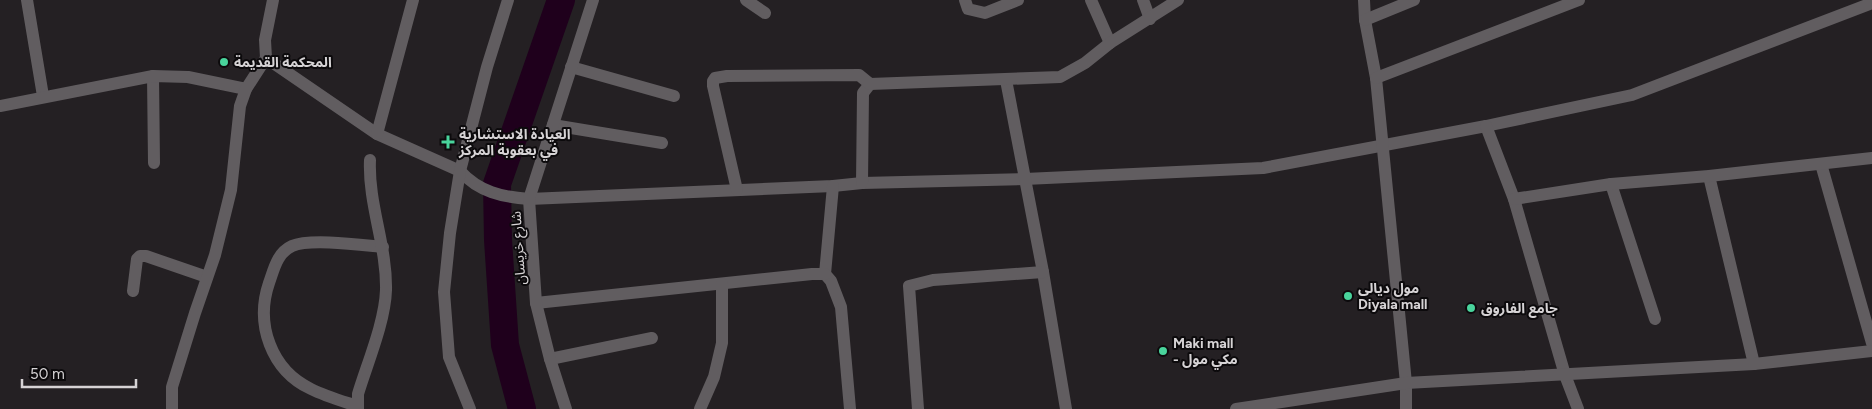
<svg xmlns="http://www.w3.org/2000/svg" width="1872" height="409" font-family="Figtree,'Noto Sans Arabic',sans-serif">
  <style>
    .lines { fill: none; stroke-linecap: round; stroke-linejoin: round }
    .river { stroke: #1f001c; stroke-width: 28 }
    .minor { stroke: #615d60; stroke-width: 12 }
    .poi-dot { fill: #49d49c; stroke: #0c0a0c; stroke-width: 2 }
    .labels { text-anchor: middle; stroke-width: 4; stroke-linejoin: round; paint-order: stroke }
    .poi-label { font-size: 14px; font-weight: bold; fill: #d6d3d5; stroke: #0c0a0c; text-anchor: start }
    .street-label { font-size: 14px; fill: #d6d3d5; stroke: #0c0a0c }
  </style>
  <rect width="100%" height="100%" fill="#242023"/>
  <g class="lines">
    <polyline class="river" points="522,409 505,345 498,240 497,184 561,0"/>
    <g class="minor">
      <polyline points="27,0 43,96"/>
      <path d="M273,0L265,40L266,58L377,134L460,171C479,192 502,197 529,199L833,186L862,183L1025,179L1263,168L1486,126L1632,95L1872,3"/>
      <polyline points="746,0 765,13"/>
      <polyline points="965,0 968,9 985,13 1018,0"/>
      <polyline points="1091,0 1110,43"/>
      <polyline points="1143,0 1150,19"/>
      <polyline points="1364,0 1365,20 1376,78 1406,383 1406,409"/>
      <polyline points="1365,20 1414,0"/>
      <polyline points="571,67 674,96"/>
      <polyline points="153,76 154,163"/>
      <polyline points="1376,78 1579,0"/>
      <polyline points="1006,80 1043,272 1066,409"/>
      <polyline points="0,106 153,76 188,77 246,89"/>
      <polyline points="553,125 662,143"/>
      <polyline points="1486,126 1514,199 1565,375 1578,409"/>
      <polyline points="377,134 413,0"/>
      <polyline points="1821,164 1872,343"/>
      <polyline points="1709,176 1754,364"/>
      <polyline points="862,183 863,93 870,84"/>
      <polyline points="1611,184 1655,319"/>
      <polyline points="833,186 825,274 831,281 841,307 850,409"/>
      <polyline points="737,190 713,86 713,81 715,78 727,76 859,75 870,84 1060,77 1085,63 1110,43 1178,0"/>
      <polyline points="1514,199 1611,184 1709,176 1872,158"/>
      <polyline points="133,291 137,259 140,256 146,256 207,277"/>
      <polyline points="536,303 812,274 825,274"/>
      <polyline points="550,359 652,338"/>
      <path d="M357,406C342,401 325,396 311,389C271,370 255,324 269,283C274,269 277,253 292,246C310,238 362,245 383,247"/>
      <polyline points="172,409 172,387 195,313 215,255 231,190 240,106 246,89 266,58"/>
      <path d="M358,409V394C367,364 385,322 386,290C387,246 368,204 370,160"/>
      <polyline points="470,409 449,357 444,292 450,233 460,171 487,67 508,0"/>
      <polyline points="566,409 550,359 536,303 529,199 593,0"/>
      <polyline points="700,409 714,377 722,343 722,284"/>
      <polyline points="918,409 909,286 933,280 1043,272"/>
      <polyline points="1236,409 1406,383 1754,364 1872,351"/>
    </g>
  </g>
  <g class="poi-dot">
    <circle cx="224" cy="62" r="5"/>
    <path d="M445.5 134.5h5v5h5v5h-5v5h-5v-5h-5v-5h5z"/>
    <circle cx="1348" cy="296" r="5"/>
    <circle cx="1471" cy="308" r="5"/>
    <circle cx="1163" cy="351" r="5"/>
  </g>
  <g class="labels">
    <g class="poi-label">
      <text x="234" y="67">المحكمة القديمة</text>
      <text x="459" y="139">العيادة الاستشارية<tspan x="459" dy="16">في بعقوبة المركز</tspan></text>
      <text x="1358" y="293">مول ديالى<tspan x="1358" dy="16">Diyala mall</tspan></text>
      <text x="1481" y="313">جامع الفاروق</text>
      <text x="1173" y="348">Maki mall<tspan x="1173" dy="16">- مكي مول</tspan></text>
    </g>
    <g class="street-label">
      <text transform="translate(518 248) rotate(-94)" y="5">شارع خريسان</text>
    </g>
  </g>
  <path d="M22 379v8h114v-8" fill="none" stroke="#d6d3d5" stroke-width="2.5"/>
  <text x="30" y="379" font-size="15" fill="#d6d3d5" stroke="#0c0a0c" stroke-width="4" paint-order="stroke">50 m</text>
</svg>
